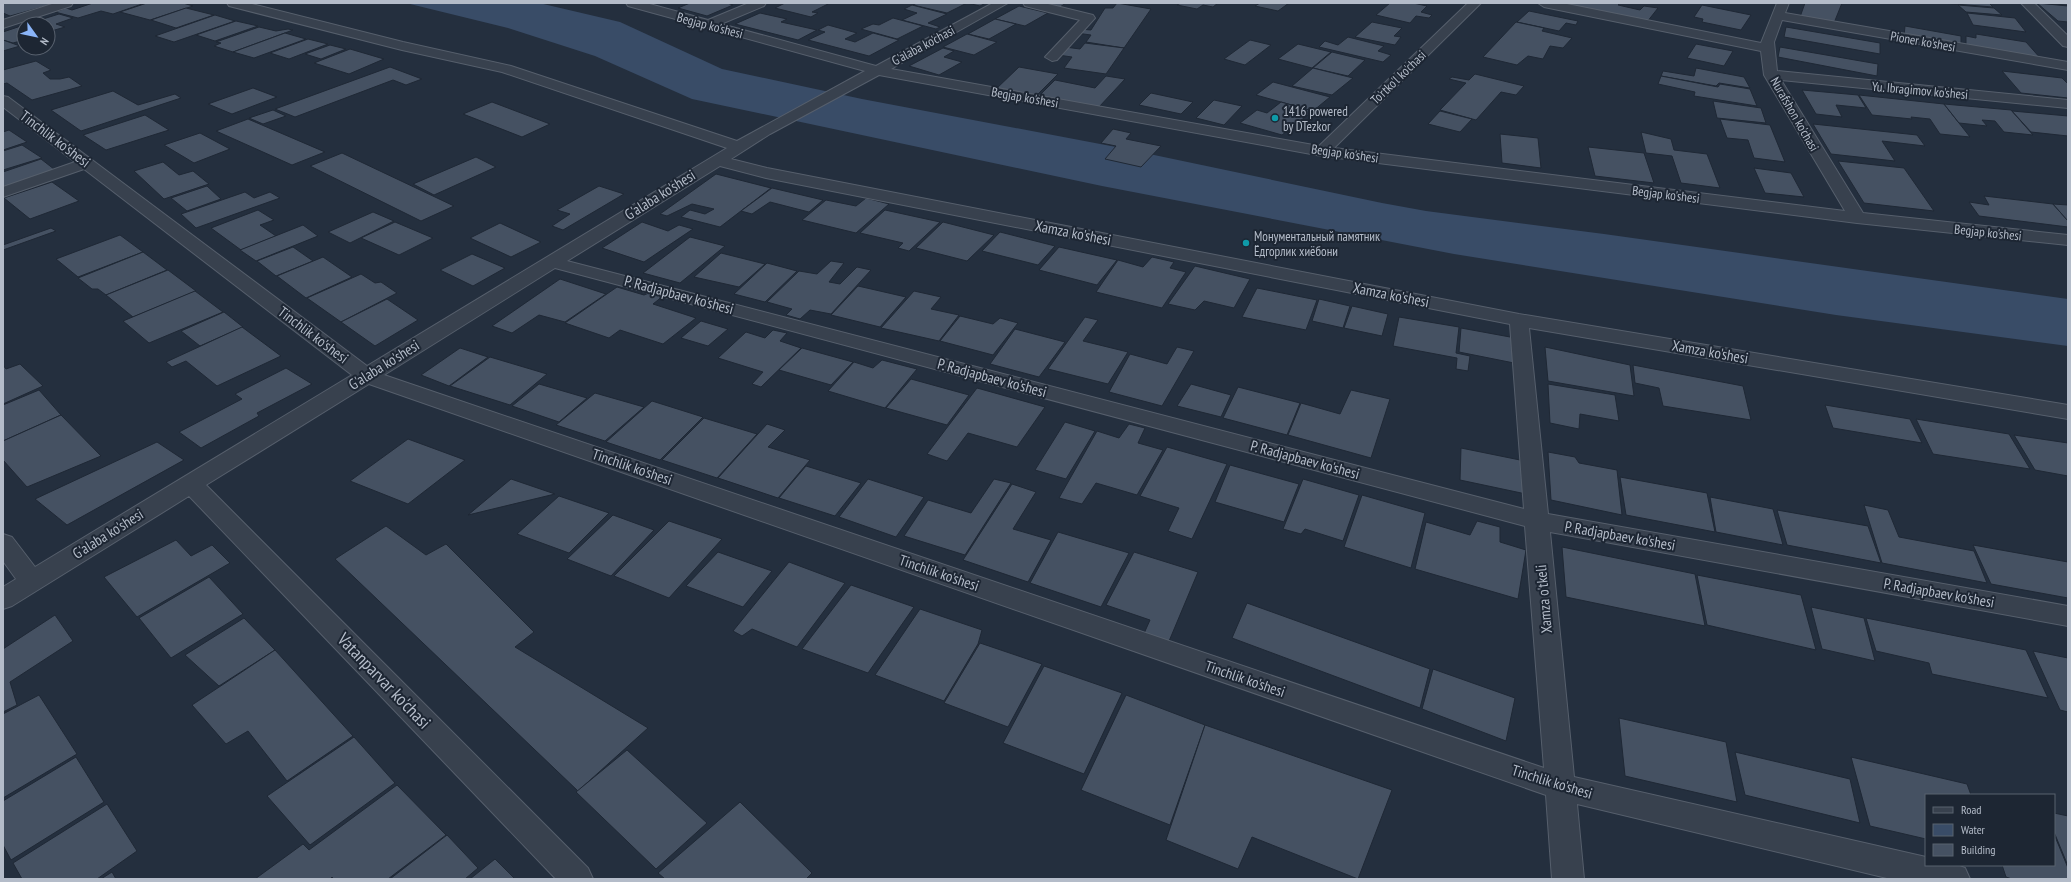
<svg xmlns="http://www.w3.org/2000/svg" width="2071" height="882" font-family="'PT Sans Narrow',sans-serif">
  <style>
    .water { fill: #394c67 }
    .building { fill: #455162; stroke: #1f2835 }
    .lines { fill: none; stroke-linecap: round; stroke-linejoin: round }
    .minor-casing { stroke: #565f6c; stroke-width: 2 }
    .minor { fill: #38414e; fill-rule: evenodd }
    .culture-dot { fill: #0f9aa8; stroke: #1d2633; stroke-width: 1.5 }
    .labels { text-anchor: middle; stroke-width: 4; stroke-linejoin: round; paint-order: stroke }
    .far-street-label { font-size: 13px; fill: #b4bcc9; stroke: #1d2633 }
    .far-poi-label { font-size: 13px; fill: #b4bcc9; stroke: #1d2633; text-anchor: start }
    .street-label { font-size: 15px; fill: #b4bcc9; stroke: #1d2633 }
    .near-street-label { font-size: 18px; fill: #b4bcc9; stroke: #1d2633 }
  </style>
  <rect width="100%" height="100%" fill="#242f3e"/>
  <polygon class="water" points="406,3 539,3 620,22 722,69 862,99 1116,147 1382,203 1426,211 1604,234 2068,299 2068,346 1836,315 1454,254 1102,186 692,99 595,56 508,28"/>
  <g class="building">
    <polygon points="3,3 52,3 53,4 10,16 3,13"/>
    <polygon points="93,3 145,3 113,14 101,11 78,18 55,12 66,8 72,10"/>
    <polygon points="147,3 183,3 193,6 150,20 120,12"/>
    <polygon points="690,3 727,3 733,5 707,16 678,8"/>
    <polygon points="785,3 826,3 828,4 812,12 818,13 811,17 775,8"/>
    <polygon points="917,3 979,3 984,4 980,6 967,3 947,13 913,5"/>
    <polygon points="1044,3 1066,3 1060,7"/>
    <polygon points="1117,3 1151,9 1124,48 1086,42 1091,35 1076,33 1080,29 1091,30 1105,8 1113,8"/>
    <polygon points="1181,3 1218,3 1213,7 1203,5 1197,9 1177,5"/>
    <polygon points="1260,3 1289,3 1278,11 1255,6"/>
    <polygon points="1390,3 1413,3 1427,6 1421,12 1432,15 1429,18 1416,16 1410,23 1376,15"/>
    <polygon points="1562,3 1620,3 1618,5 1640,10 1644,6 1658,8 1647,22"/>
    <polygon points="1805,3 1842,3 1834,23 1800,17"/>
    <polygon points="1942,3 1989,3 1993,7"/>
    <polygon points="2037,3 2068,6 2068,22 2058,21"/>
    <polygon points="2037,3 2068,3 2068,5"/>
    <polygon points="912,5 947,14 928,23 940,27 936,29 902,20 917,13 904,9"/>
    <polygon points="1702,5 1751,15 1741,30 1702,22 1703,19 1694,17"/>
    <polygon points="1958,5 1994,8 2002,15 1966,12"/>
    <polygon points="1019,6 1048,13 1025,26 995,19"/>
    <polygon points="186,8 214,15 176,28 151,20"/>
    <polygon points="1529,11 1578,21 1576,25 1566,23 1559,31 1517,22"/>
    <polygon points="760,13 787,19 781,22 817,30 798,40 735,24"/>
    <polygon points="1967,13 2015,18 2026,32 1973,25"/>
    <polygon points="59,14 73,18 56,24 65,27 48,32 48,24 27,24"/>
    <polygon points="215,15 235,21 174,42 155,36"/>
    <polygon points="893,18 923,26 897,39 861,29 873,24 879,25"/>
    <polygon points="995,19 1016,24 989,39 968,34"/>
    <polygon points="236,21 258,26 215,41 196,35"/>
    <polygon points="1372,22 1402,28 1394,36 1401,37 1395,45 1355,37"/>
    <polygon points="1516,22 1544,28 1542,31 1572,38 1563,48 1550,46 1543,59 1528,56 1517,65 1483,57"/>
    <polygon points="24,25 24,40 13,43 3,40 3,32"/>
    <polygon points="828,25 857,33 845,39 855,42 873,33 899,40 869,56 808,40 825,32 818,30"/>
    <polygon points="1905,26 1961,36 1961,49 1904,36"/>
    <polygon points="259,27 276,31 288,29 293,30 233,52 214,46 221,43 216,42"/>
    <polygon points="1786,27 1880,43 1880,54 1784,37"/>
    <polygon points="285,33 306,39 254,58 233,52"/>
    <polygon points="967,34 997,42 974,55 943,47"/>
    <polygon points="1976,34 2026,42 2042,60 1966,47 1966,36 1976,38"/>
    <polygon points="1348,37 1384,46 1378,51 1391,55 1383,62 1319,47 1325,41 1338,45"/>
    <polygon points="308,39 328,44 289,59 270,53"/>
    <polygon points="3,40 20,46 3,51"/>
    <polygon points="1250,40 1271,45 1245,65 1224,59"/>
    <polygon points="1085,43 1124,48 1106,74 1064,68 1072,57 1058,55 1065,47 1080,49"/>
    <polygon points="1298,44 1331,52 1312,68 1278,59"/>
    <polygon points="1696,44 1733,51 1724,66 1687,58"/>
    <polygon points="330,45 346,49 321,59 305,54"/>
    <polygon points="1780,47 1878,64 1877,76 1778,57"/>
    <polygon points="943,48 954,51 944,57 962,62 939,75 909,66"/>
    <polygon points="350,49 384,59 349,74 314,63"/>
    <polygon points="1332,52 1365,60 1348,76 1313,68"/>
    <polygon points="36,61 51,70 43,73 50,79 60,79 69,77 82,86 32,100 7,83 3,84 3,70"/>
    <polygon points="390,67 422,79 406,85 393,80 295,117 275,109"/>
    <polygon points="1019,67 1058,74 1036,96 996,89"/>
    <polygon points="1313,68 1353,78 1332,95 1292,86"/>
    <polygon points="1696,68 1744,77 1750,88 1719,83 1716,86 1661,76 1663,71 1694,76"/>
    <polygon points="2002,71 2062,78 2068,84 2068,98 2021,93"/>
    <polygon points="1475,74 1524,86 1516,95 1501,92 1476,120 1440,110 1466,83 1449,79 1452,77 1469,80"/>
    <polygon points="1106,76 1125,79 1099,107 1039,96 1055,80 1095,88"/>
    <polygon points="1661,76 1718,87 1720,84 1750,89 1757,106 1694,96 1695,92 1658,84"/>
    <polygon points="1273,82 1330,97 1313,111 1256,95"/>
    <polygon points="253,88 277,97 232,114 208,104"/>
    <polygon points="1802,90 1858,95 1866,108 1836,105 1842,117 1816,114"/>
    <polygon points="113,91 138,105 175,94 181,98 81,131 51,110"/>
    <polygon points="1151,93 1193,102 1181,114 1139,105"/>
    <polygon points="1859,95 1944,104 1970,137 1940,134 1930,119 1911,117 1912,119 1872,115"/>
    <polygon points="1214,100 1242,106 1224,125 1196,118"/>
    <polygon points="1713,101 1761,108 1766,123 1717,118"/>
    <polygon points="492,102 550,124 522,137 463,114"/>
    <polygon points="1281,102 1313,111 1282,135 1240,123 1257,110 1267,113"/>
    <polygon points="1944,104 2011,110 2033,135 2004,132 1995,121 1982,120 1987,126 1959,123"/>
    <polygon points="273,110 286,116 263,124 249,118"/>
    <polygon points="1440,111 1472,119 1460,132 1428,124"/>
    <polygon points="2012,111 2068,116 2068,136 2031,132"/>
    <polygon points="145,115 169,130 106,150 83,135"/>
    <polygon points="248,119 325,152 292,165 216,131"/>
    <polygon points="1720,119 1770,125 1785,162 1754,158 1748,140 1727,138"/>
    <polygon points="1813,124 1917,135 1925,146 1882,141 1895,161 1831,154"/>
    <polygon points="1113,129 1131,133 1126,139 1161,146 1141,167 1105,159 1116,146 1101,143"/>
    <polygon points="9,130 27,142 3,150 3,132"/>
    <polygon points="1641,132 1671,139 1674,150 1707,154 1720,188 1681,183 1672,156 1646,153"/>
    <polygon points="200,133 230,149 194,163 164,145"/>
    <polygon points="1500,134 1538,138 1541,168 1502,163"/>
    <polygon points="22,145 42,158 3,170 3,151"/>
    <polygon points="1588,147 1644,153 1654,183 1595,176"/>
    <polygon points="342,153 454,206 421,221 310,166"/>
    <polygon points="476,157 496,167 434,195 413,184"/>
    <polygon points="41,159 59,173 3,192 3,172"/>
    <polygon points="1838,161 1904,168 1934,211 1864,203"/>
    <polygon points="163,162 179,175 193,171 209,184 164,199 134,171"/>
    <polygon points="1754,168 1791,173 1804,197 1765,193"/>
    <polygon points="716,174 771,188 720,227 681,217 690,210 705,214 714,209 692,204 667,216 660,214"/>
    <polygon points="52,182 79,201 30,219 4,198"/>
    <polygon points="207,186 221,199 187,211 171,198"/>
    <polygon points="599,186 624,194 563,230 552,226 570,214 557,210"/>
    <polygon points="772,188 823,200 809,212 770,202 752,214 741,211"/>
    <polygon points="245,192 254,198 270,192 280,198 196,228 181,214"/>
    <polygon points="1984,196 2053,204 2068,221 2068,227 1979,216 1969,202 1989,205"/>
    <polygon points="866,198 889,204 856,233 802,220 826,200 856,206"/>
    <polygon points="2053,204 2068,205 2068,221"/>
    <polygon points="258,210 274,220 260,225 276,236 241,250 211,228"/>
    <polygon points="885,210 940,222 909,251 898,248 903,243 860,233"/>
    <polygon points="373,212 394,221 350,243 328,232"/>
    <polygon points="395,222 433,238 399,255 361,238"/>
    <polygon points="642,222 668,231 679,225 693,229 644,262 602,248"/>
    <polygon points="943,222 994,235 967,261 916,248"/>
    <polygon points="500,223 541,242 511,257 470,238"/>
    <polygon points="303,225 318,236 256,261 240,250"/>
    <polygon points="51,228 56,231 3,250 3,245"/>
    <polygon points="1000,232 1055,246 1038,265 982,251"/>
    <polygon points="120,235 143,252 78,277 56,259"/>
    <polygon points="690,237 725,246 680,283 643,273"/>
    <polygon points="293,247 313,261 276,276 257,261"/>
    <polygon points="1059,247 1117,260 1097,285 1039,270"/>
    <polygon points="143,252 167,270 106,295 98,289 92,289 78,278"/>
    <polygon points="721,253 765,264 739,287 694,277"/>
    <polygon points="472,254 505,268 473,286 440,270"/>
    <polygon points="323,257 352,277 306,298 277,276"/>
    <polygon points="1152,257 1174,262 1170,268 1186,272 1162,308 1096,292 1118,260 1143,267"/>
    <polygon points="831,261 844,263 829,282 840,284 857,267 871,270 831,314 810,310 800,319 786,315 792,309 767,302 799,271 817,274"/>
    <polygon points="767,263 797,271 765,302 734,294"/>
    <polygon points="1195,266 1250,279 1234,308 1204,301 1195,310 1168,304"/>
    <polygon points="168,270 196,291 133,317 106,295"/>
    <polygon points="361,274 375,283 381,282 397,293 341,322 307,298"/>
    <polygon points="560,279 606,294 565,322 539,315 512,333 492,326"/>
    <polygon points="858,286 906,297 880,327 831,315"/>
    <polygon points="617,287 644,295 649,293 663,296 653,304 696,318 663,344 620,330 609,338 565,323"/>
    <polygon points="1257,288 1317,300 1306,330 1242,317"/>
    <polygon points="195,291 223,312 149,343 123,321"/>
    <polygon points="914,291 941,297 931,309 959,315 939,341 881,328"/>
    <polygon points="387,299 418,320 375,346 341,322"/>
    <polygon points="1319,299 1350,306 1343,328 1312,321"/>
    <polygon points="1352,306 1388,314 1382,336 1344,328"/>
    <polygon points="224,312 243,327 200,346 181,331"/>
    <polygon points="960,316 993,324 1000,318 1018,323 993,355 940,341"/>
    <polygon points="1085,317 1098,320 1083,341 1128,352 1108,384 1048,369"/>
    <polygon points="1399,317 1459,327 1456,353 1470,356 1468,371 1456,369 1457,358 1393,346"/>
    <polygon points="701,321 728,329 708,346 681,338"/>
    <polygon points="242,327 281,356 217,386 186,361 172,367 166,362"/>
    <polygon points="1461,328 1521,339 1519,364 1459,352"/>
    <polygon points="1015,329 1065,342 1039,377 990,364"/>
    <polygon points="773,330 787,333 780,341 801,348 761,387 752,384 763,372 718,358 746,332 765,338"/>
    <polygon points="1177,347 1194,351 1162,406 1109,392 1130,354 1167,364"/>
    <polygon points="1545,347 1630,365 1634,396 1548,381"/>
    <polygon points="460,348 488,357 449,386 421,375"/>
    <polygon points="802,348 853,362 831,385 779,370"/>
    <polygon points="490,357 547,374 510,405 450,386"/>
    <polygon points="882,360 917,369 885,408 828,391 854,362 873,368"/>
    <polygon points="20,364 43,386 3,404 3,365 6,369"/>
    <polygon points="1633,365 1743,386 1751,420 1663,406 1659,388 1635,383"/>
    <polygon points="286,368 312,384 257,413 259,416 201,448 179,432 242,399 235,394"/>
    <polygon points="911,379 969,395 947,425 886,408"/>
    <polygon points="539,384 587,398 559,422 512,406"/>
    <polygon points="1191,384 1231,395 1221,417 1177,406"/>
    <polygon points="1548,384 1615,395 1619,421 1580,414 1579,429 1550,423"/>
    <polygon points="1238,387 1300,403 1287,435 1223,418"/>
    <polygon points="977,388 1045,407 1017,447 968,433 947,461 927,454"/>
    <polygon points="39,390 61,415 3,441 3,405"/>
    <polygon points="1351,390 1390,399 1371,458 1288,435 1301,403 1340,414"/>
    <polygon points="595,393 644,407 605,441 556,425"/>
    <polygon points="652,401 703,417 660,460 606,442"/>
    <polygon points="1825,405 1910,419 1922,443 1833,428"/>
    <polygon points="61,415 101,456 27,487 3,460 3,441"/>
    <polygon points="704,418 757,434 717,478 662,460"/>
    <polygon points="1916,419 2009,434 2030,469 1933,454"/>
    <polygon points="1065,422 1095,431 1066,479 1035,470"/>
    <polygon points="767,424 785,430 768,447 810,460 778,498 718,478"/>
    <polygon points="1129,424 1145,428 1138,443 1163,450 1137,495 1096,483 1082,504 1059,498 1097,431 1119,438"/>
    <polygon points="2014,435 2068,443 2068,476 2035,470"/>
    <polygon points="408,439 465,460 408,504 350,481"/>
    <polygon points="157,442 184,460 67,525 35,499"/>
    <polygon points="1167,447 1227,464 1192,539 1168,531 1179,508 1140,496"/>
    <polygon points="1461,448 1525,461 1526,494 1460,480"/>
    <polygon points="1548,452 1575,457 1579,463 1617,470 1622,515 1551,500"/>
    <polygon points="1230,465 1299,484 1284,522 1215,502"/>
    <polygon points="806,466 861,483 835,516 779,498"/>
    <polygon points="1620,477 1707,493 1715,532 1626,515"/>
    <polygon points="511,479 555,494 468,515"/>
    <polygon points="868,479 924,497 896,537 839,517"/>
    <polygon points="994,479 1011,483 965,555 904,536 928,500 971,513"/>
    <polygon points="1303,479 1359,495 1343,541 1305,529 1301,534 1283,529"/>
    <polygon points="1012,484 1036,492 1013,529 1051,540 1028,582 963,560"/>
    <polygon points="1362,495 1425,513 1411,568 1344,547"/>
    <polygon points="559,496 609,513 569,553 517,534"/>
    <polygon points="1710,497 1773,509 1783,545 1716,532"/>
    <polygon points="1864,505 1888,510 1899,537 1974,551 1987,583 1882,563"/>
    <polygon points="1777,510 1868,526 1881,563 1787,545"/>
    <polygon points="613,515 654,530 611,576 567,559"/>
    <polygon points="669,521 722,539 669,598 614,576"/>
    <polygon points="1477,521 1500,527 1500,542 1526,550 1518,599 1415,569 1426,522 1470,535"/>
    <polygon points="386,526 426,555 446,544 534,632 515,647 648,728 578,791 335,559"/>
    <polygon points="1058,532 1129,553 1101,607 1030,583"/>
    <polygon points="176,540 191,556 212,545 230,563 137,617 104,577"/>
    <polygon points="1973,545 2068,562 2068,598 1991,584"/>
    <polygon points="1562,547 1695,574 1705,626 1566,597"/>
    <polygon points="718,552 772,571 743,607 686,586"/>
    <polygon points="1134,552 1198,572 1167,646 1142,638 1150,620 1106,605"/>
    <polygon points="789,562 845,583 797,647 752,629 742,636 733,631"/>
    <polygon points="1697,575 1801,595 1816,650 1707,625"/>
    <polygon points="209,577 243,614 171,658 139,618"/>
    <polygon points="851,585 914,607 868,673 802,649"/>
    <polygon points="1247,603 1430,669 1420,708 1232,638"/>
    <polygon points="1811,607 1864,618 1875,661 1822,649"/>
    <polygon points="920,609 982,630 978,644 944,701 875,675"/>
    <polygon points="55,615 73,641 10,682 17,705 3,712 3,649"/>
    <polygon points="244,618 275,650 219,686 185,655"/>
    <polygon points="1866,618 2026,650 2048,698 1932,674 1929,663 1876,651"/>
    <polygon points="980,643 1042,664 1008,727 944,703"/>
    <polygon points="275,650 353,736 287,781 248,731 226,744 192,705"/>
    <polygon points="2033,651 2068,658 2068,712 2060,710"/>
    <polygon points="1044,666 1122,693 1084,774 1003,743"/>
    <polygon points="1433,669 1515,698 1506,741 1422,709"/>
    <polygon points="39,695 77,754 3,798 3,714"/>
    <polygon points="1126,695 1205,725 1170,825 1081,790"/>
    <polygon points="1619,718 1726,742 1737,802 1625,776"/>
    <polygon points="1205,725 1392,790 1358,879 1252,837 1238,869 1166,840"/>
    <polygon points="354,737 395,783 310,845 267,796"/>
    <polygon points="627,750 707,823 656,869 576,792"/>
    <polygon points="1735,752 1850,779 1860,823 1745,795"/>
    <polygon points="76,757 104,802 11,860 3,845 3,801"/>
    <polygon points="1851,757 1967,784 1971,795 1926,795 1926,839 1870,826"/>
    <polygon points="397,785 446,835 388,879 334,879 332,877 330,879 255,879 303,844 309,850"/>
    <polygon points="740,802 812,873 806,879 665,879 658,873"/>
    <polygon points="107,804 137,851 97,879 22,879 13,863"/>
    <polygon points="2054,813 2068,816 2068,866 2054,832"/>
    <polygon points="2054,834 2068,868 2068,879 2012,879 2006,877 2002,865 2054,865"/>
    <polygon points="447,835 478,868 465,879 390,879"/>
    <polygon points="495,859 515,879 470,879"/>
    <polygon points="112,872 116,879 101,879"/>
  </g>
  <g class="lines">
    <defs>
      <g id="minor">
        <polygon points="55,3 73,3 71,6 3,28 3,20"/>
        <path d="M227,3H248L403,42L511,66L737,141L865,71L628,6L626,3H646L708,20L749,3H766L764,6L721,24L876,66L993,3H1008L891,69L1319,146L1468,3H1481L1334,148L1845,211L1764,75L1761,51L1544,7L1538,3H1562L1761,43L1777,3H1789L1785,13L2068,62V70L1782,20L1774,42L1777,71L2068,100V108L1781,80L1863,213L2068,235V245L1857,223L1322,156L879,75L770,134L731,159L767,168L1519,314L2068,405V419L1529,328L1548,514L2068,606V626L1550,532L1574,777L1926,857V865H1957L1965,868L1970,879H1891L1577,804L1584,879H1552L1546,795L369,384L206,485L588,868L593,879H556L189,496L12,606L3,609V587L16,579L3,561V534L12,537L35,567L352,375L84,169L3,197V187L75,162L3,107V96L8,97L367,366L727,148L502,72L402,50L229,6ZM720,166L766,178L1510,324L1524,509L567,261ZM555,268L1525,526L1544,768L384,375Z"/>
        <polygon points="1023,3 1044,3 1093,15 1095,18 1057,60 1052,61 1045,57 1080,20 1025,6"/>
        <polygon points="2021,3 2034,3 2068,36 2068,47 2063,46"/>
      </g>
    </defs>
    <use href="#minor" class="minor-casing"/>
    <use href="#minor" class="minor"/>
  </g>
  <g class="culture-dot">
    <circle cx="1275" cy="118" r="4"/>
    <circle cx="1246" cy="243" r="4"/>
  </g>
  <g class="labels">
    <g class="far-street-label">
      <text transform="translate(710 25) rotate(15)" y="5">Begjap ko'shesi</text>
      <text transform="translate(1923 41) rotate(10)" y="5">Pioner ko'shesi</text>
      <text transform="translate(923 45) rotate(-28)" y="5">G'alaba ko'chasi</text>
      <text transform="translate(1398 77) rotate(-44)" y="5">To'rtko'l ko'chasi</text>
      <text transform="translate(1920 90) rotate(5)" y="5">Yu. Ibragimov ko'shesi</text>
      <text transform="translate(1025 97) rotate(10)" y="5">Begjap ko'shesi</text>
      <text transform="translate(1795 114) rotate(60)" y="5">Nurafshon ko'chasi</text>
      <text transform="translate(1345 153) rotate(8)" y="5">Begjap ko'shesi</text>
      <text transform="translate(1666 194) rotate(7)" y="5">Begjap ko'shesi</text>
      <text transform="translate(1988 232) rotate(6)" y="5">Begjap ko'shesi</text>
    </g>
    <g class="far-poi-label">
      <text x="1283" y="116">1416 powered<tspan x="1283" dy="15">by DTezkor</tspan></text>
      <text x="1254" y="241">Монументальный памятник<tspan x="1254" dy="15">Ёдгорлик хиёбони</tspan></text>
    </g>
    <g class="street-label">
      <text transform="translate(55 139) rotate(37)" y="5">Tinchlik ko'shesi</text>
      <text transform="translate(660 195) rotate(-32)" y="5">G'alaba ko'shesi</text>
      <text transform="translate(1073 233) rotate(11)" y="5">Xamza ko'shesi</text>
      <text transform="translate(679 295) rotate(15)" y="5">P. Radjapbaev ko'shesi</text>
      <text transform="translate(1391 295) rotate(11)" y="5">Xamza ko'shesi</text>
      <text transform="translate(313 335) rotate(37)" y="5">Tinchlik ko'shesi</text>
      <text transform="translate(1710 352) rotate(10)" y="5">Xamza ko'shesi</text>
      <text transform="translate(384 365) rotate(-32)" y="5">G'alaba ko'shesi</text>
      <text transform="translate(992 378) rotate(15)" y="5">P. Radjapbaev ko'shesi</text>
      <text transform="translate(1305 460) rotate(15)" y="5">P. Radjapbaev ko'shesi</text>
      <text transform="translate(632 467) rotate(19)" y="5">Tinchlik ko'shesi</text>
      <text transform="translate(108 534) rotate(-32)" y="5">G'alaba ko'shesi</text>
      <text transform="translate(1620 536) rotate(10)" y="5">P. Radjapbaev ko'shesi</text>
      <text transform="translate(939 573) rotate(19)" y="5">Tinchlik ko'shesi</text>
      <text transform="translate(1939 593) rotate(10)" y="5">P. Radjapbaev ko'shesi</text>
      <text transform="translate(1544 599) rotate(-95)" y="5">Xamza o'tkeli</text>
      <text transform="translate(1245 679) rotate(19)" y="5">Tinchlik ko'shesi</text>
      <text transform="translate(1552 782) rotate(17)" y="5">Tinchlik ko'shesi</text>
    </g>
    <g class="near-street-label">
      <text transform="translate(384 681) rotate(46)" y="6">Vatanparvar ko'chasi</text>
    </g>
  </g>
  <rect width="2071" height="882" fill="none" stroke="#b4bcc9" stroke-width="8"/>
  <rect x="1925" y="794" width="130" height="72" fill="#1d2633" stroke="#59626f"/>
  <rect x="1933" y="807" width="20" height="6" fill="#38414e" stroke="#59626f"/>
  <text x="1961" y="814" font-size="12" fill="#b4bcc9">Road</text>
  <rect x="1933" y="824" width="20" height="12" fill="#394c67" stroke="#59626f"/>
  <text x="1961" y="834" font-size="12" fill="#b4bcc9">Water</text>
  <rect x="1933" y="844" width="20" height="12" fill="#455162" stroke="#59626f"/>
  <text x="1961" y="854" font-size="12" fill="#b4bcc9">Building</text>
  <g transform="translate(36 36) rotate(123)"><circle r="19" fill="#1d2633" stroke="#59626f"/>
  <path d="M0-3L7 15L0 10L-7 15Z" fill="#8ab4f8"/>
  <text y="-6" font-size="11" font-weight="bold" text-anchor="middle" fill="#b4bcc9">N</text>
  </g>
</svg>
